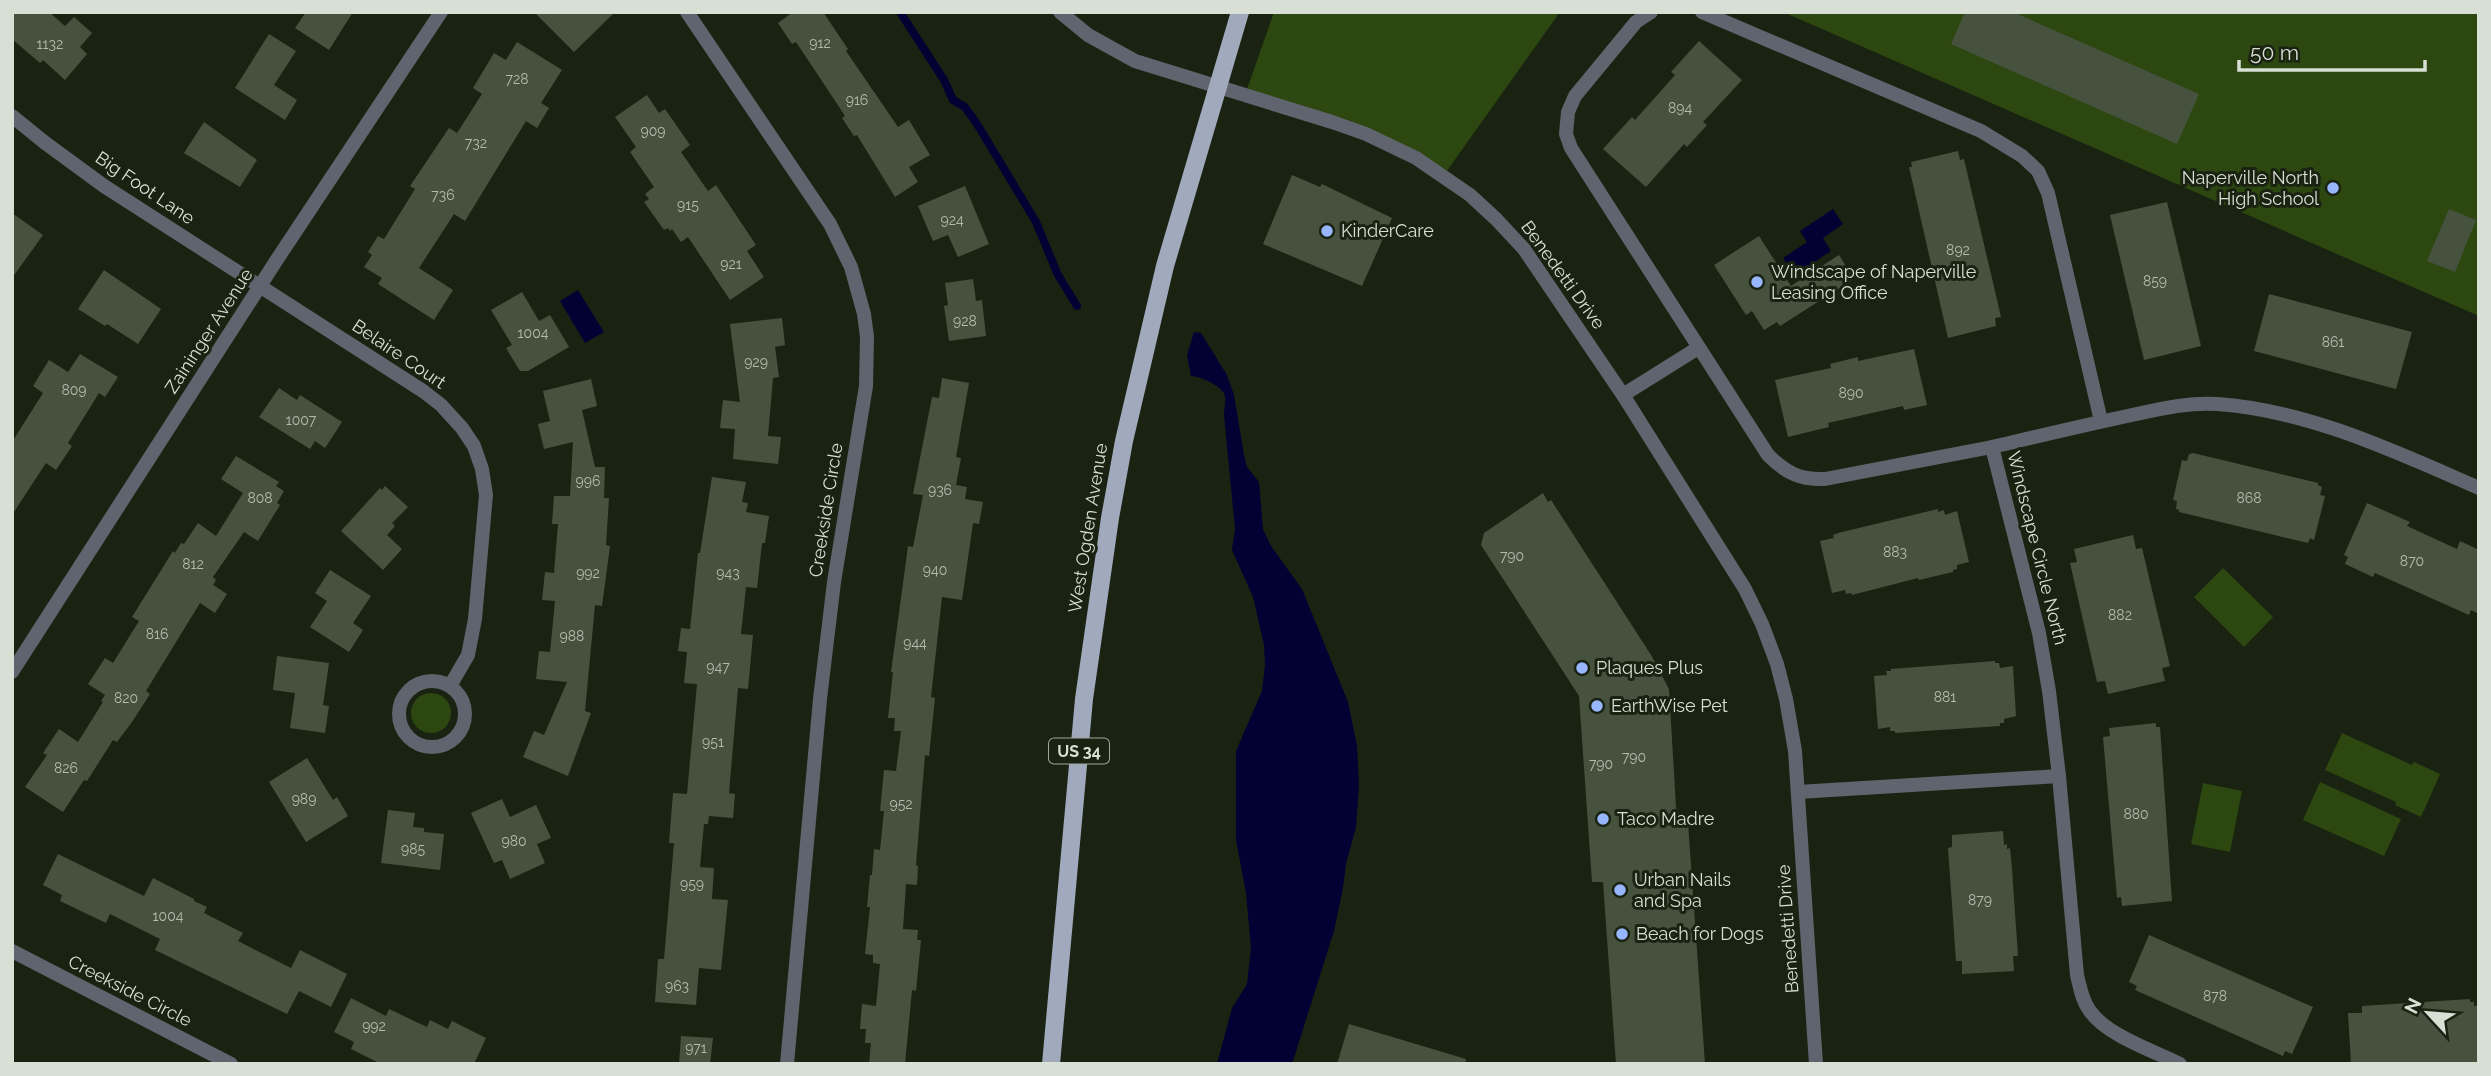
<svg xmlns="http://www.w3.org/2000/svg" width="2491" height="1076" font-family="Raleway,sans-serif">
  <style>
    .green { fill: #2c4710 }
    .water { fill: #010133 }
    .lines { fill: none; stroke-linecap: round; stroke-linejoin: round }
    .stream { stroke: #010133; stroke-width: 8 }
    .building { fill: #47523e }
    .street { stroke: #60646e; stroke-width: 14 }
    .primary { stroke: #a1aabd; stroke-width: 18 }
    .poi-dot { fill: #97b6fd; stroke: #1a2312; stroke-width: 2.5 }
    .labels { text-anchor: middle; stroke-width: 6; stroke-linejoin: round; paint-order: stroke }
    .number-label { font-size: 14px; fill: #b4bcae }
    .shield { fill: #1a2312; stroke: #9fa79a; stroke-width: 2 }
    .shield-label { font-size: 16px; font-weight: bold; fill: #d8dfd4 }
    .poi-label { font-size: 18px; fill: #d8dfd4; stroke: #1a2312; text-anchor: start }
    .street-label { font-size: 18px; fill: #d8dfd4; stroke: #1a2312 }
  </style>
  <rect width="100%" height="100%" fill="#1a2312"/>
  <g class="green">
    <polygon points="1274,12 1560,12 1444,175 1403,152 1245,95"/>
    <polygon points="1783,12 2479,12 2479,316"/>
    <polygon points="2223,568 2273,617 2244,647 2194,597"/>
    <circle cx="431" cy="713" r="20"/>
    <polygon points="2342,733 2412,765 2414,762 2440,774 2421,817 2395,805 2396,802 2325,770"/>
    <polygon points="2320,782 2401,819 2384,856 2303,820"/>
    <polygon points="2203,783 2242,791 2230,852 2191,844"/>
  </g>
  <g class="water">
    <polygon points="1833,209 1843,224 1823,238 1831,251 1795,275 1783,258 1807,242 1800,231"/>
    <polygon points="578,290 604,332 585,343 560,301"/>
    <path d="M1194,332L1201,333L1227,375L1234,395L1244,455L1247,467L1259,482L1263,529L1271,546L1302,589L1348,702L1357,746L1359,785L1356,827L1346,864L1343,888L1334,931L1292,1064H1217L1232,1008L1247,984L1251,948L1246,893L1236,840V751L1262,691L1265,665L1264,645L1253,597L1232,550L1235,529L1224,415C1224,409 1226,402 1225,396C1223,386 1200,376 1191,376L1187,355Z"/>
  </g>
  <g class="lines">
    <polyline class="stream" points="900,12 944,80 953,100 965,107 977,124 1036,222 1058,275 1077,306"/>
  </g>
  <g class="building">
    <polygon points="12,12 49,12 65,26 74,17 92,33 80,47 87,54 65,80 43,60 40,63 12,39"/>
    <polygon points="306,12 353,12 329,50 295,28"/>
    <polygon points="534,12 615,12 574,52"/>
    <polygon points="793,12 823,12 848,49 846,51 898,127 909,120 930,155 909,167 918,182 895,197 857,135 854,136 842,118 845,116 816,72 796,42 792,44 778,23"/>
    <polygon points="1965,12 2013,12 2199,94 2177,144 1951,44"/>
    <polygon points="269,34 296,51 274,85 297,100 285,120 235,88"/>
    <polygon points="1699,41 1742,80 1703,122 1707,125 1687,147 1684,144 1646,187 1603,149 1632,117 1635,120 1675,75 1671,72"/>
    <polygon points="517,42 562,70 541,103 549,108 537,128 526,121 465,221 454,214 419,268 453,290 434,320 378,284 382,278 364,267 372,255 368,252 378,236 384,239 415,189 410,186 449,128 457,133 482,94 473,88 494,53 506,60"/>
    <polygon points="647,95 659,113 665,109 690,145 681,152 708,191 716,185 756,245 747,251 764,277 730,300 688,237 681,242 672,229 670,231 668,228 664,230 644,202 649,199 645,194 654,187 630,152 636,147 615,117"/>
    <polygon points="204,122 257,160 240,187 184,153"/>
    <polygon points="1958,151 1960,160 1964,159 2001,317 1995,318 1996,326 1948,338 1909,167 1912,167 1911,162"/>
    <polygon points="1292,175 1320,187 1322,184 1392,218 1362,286 1263,244"/>
    <polygon points="965,186 989,244 958,257 948,235 933,241 918,206"/>
    <polygon points="2167,202 2201,346 2144,360 2110,215"/>
    <polygon points="2449,209 2476,220 2455,272 2427,261"/>
    <polygon points="12,213 43,235 12,278"/>
    <polygon points="1759,236 1791,286 1839,255 1854,279 1780,326 1777,322 1764,330 1752,311 1746,315 1714,265"/>
    <polygon points="104,270 161,309 138,344 107,324 105,326 78,309"/>
    <polygon points="973,279 976,301 982,300 986,336 949,341 944,306 948,305 945,283"/>
    <polygon points="522,292 539,321 550,315 569,347 528,371 520,371 506,348 512,345 491,310"/>
    <polygon points="2269,294 2412,332 2396,389 2254,351"/>
    <polygon points="782,318 785,345 775,347 779,377 773,378 768,436 781,437 778,464 733,459 735,429 720,428 723,400 740,402 730,324"/>
    <polygon points="1914,349 1927,405 1904,410 1903,406 1828,423 1829,427 1788,437 1775,380 1831,368 1830,364 1858,357 1858,361"/>
    <polygon points="80,354 118,377 105,397 99,393 68,443 72,446 56,470 46,463 12,515 12,442 43,393 33,386 49,360 68,372"/>
    <polygon points="942,378 969,383 956,457 961,458 956,485 967,487 965,499 983,502 979,524 973,523 962,600 942,597 931,697 935,698 929,756 925,755 916,865 918,866 917,885 906,884 903,929 918,930 917,940 921,940 916,991 912,990 905,1064 869,1064 871,1043 865,1043 866,1029 860,1029 862,1004 876,1006 880,964 873,963 873,955 865,954 870,907 867,907 870,875 872,875 874,849 880,850 884,811 880,811 884,770 896,771 901,731 894,731 895,718 888,718 893,672 891,672 908,546 913,547 923,495 913,494 932,397 939,398"/>
    <polygon points="591,379 597,406 582,410 595,467 605,467 604,498 609,498 606,545 610,546 602,606 595,605 585,711 591,713 568,776 523,757 534,731 544,735 567,682 536,679 539,651 550,652 555,601 542,600 545,572 554,573 558,524 552,524 554,496 570,496 573,442 544,449 538,424 550,421 543,391"/>
    <polygon points="279,388 297,400 300,395 342,422 325,448 315,441 310,449 259,417"/>
    <polygon points="2193,453 2318,483 2318,485 2322,487 2320,495 2325,496 2314,540 2310,538 2308,543 2179,512 2179,510 2176,509 2177,501 2173,500 2182,460 2187,461 2189,454"/>
    <polygon points="236,456 279,482 276,486 284,491 277,503 280,505 258,541 244,532 213,577 216,580 213,585 227,594 215,613 200,603 146,691 150,694 132,722 117,742 113,740 87,781 84,780 63,812 25,787 47,755 43,753 59,729 78,742 103,702 101,701 105,695 88,684 105,658 113,663 139,621 132,617 173,551 175,553 181,543 184,544 198,523 216,536 243,493 221,479"/>
    <polygon points="712,477 746,482 742,502 748,503 746,512 769,516 765,543 762,543 757,588 746,587 741,634 753,635 748,689 738,688 729,793 735,794 733,818 709,816 708,824 704,824 700,867 714,868 712,899 728,900 721,970 699,968 696,1005 655,1002 658,959 664,959 674,843 669,843 673,793 687,794 697,684 684,683 687,652 678,651 681,628 690,629 698,553 700,553"/>
    <polygon points="385,486 408,507 392,523 395,526 387,535 402,549 383,570 341,531 380,488 382,490"/>
    <polygon points="1543,493 1548,502 1551,500 1651,655 1669,689 1677,824 1688,823 1705,1064 1616,1064 1603,882 1592,882 1579,696 1481,545 1484,533"/>
    <polygon points="2367,503 2410,522 2407,526 2457,549 2460,541 2479,550 2479,614 2471,610 2469,615 2375,573 2373,577 2345,564 2348,557 2344,555"/>
    <polygon points="1938,509 1938,512 1944,510 1945,515 1957,511 1969,562 1957,565 1957,569 1953,570 1953,572 1919,580 1918,578 1852,595 1851,593 1846,594 1845,590 1832,593 1820,541 1834,538 1833,535 1838,533"/>
    <polygon points="2133,535 2136,549 2142,548 2170,666 2162,668 2165,681 2108,694 2105,681 2097,682 2070,563 2077,562 2074,549"/>
    <polygon points="330,570 371,596 353,623 363,630 349,652 310,627 327,601 315,593"/>
    <polygon points="277,656 329,663 323,705 329,706 325,733 290,728 295,693 273,690"/>
    <polygon points="1995,661 1995,663 1999,663 2000,668 2013,666 2016,716 2004,719 2004,723 2000,723 2000,726 1895,733 1895,731 1890,731 1890,727 1878,729 1874,676 1887,675 1886,671 1891,671 1891,669"/>
    <polygon points="2156,723 2156,727 2160,727 2172,901 2122,906 2121,897 2117,898 2103,737 2110,736 2109,728"/>
    <polygon points="307,758 333,800 337,797 348,816 306,842 269,782"/>
    <polygon points="502,799 510,817 536,805 551,838 537,844 545,863 510,879 502,860 494,863 471,813"/>
    <polygon points="388,810 415,813 413,827 424,828 424,832 444,834 440,870 381,863"/>
    <polygon points="2003,831 2004,845 2007,844 2007,849 2010,848 2012,869 2018,956 2013,956 2014,971 1962,974 1962,961 1956,961 1948,848 1952,847 1952,835"/>
    <polygon points="58,854 144,896 153,878 194,899 194,901 207,907 204,913 243,933 238,941 291,968 300,950 347,974 331,1007 299,991 287,1014 155,950 160,939 110,914 106,923 60,901 62,895 43,885"/>
    <polygon points="2149,935 2313,1007 2292,1054 2285,1051 2283,1056 2135,990 2137,986 2129,982"/>
    <polygon points="351,998 386,1016 389,1009 427,1027 430,1020 448,1029 452,1021 486,1038 474,1064 381,1064 351,1049 354,1042 334,1032"/>
    <polygon points="2470,999 2470,1002 2474,1002 2474,1006 2479,1006 2479,1064 2351,1064 2348,1013 2362,1013 2362,1006"/>
    <polygon points="1349,1024 1466,1059 1465,1064 1337,1064"/>
    <polygon points="681,1036 713,1038 710,1064 679,1064"/>
  </g>
  <g class="lines">
    <g class="street">
      <polyline points="687,12 830,224 851,267 864,314 867,337 866,386 834,582 820,699 787,1064"/>
      <polyline points="1060,12 1088,35 1135,61 1332,122 1366,134 1416,158 1470,195 1496,219 1524,249 1623,395 1745,589 1762,624 1777,664 1786,699 1795,751 1816,1064"/>
      <path d="M1651,12L1636,22L1575,96L1568,112L1566,134L1571,148L1768,455C1786,473 1800,480 1825,479L1992,447"/>
      <polyline points="1702,12 1981,131 2022,156 2038,171 2048,193 2101,421"/>
      <polyline points="12,116 44,142 104,186 423,391 441,405 462,428 474,446 482,469 486,495 475,619 468,655 450,686"/>
      <polyline points="1623,395 1698,348"/>
      <polyline points="12,672 276,261 441,12"/>
      <circle cx="432" cy="714" r="33"/>
      <polyline points="1798,792 2059,776"/>
      <polyline points="12,951 231,1064"/>
      <path d="M2180,1064C2154,1051 2106,1035 2090,1011C2082,1001 2080,987 2077,975L2059,776L2049,691L2039,633L1992,447C2039,436 2085,425 2132,415C2160,409 2188,402 2217,404C2308,410 2396,452 2479,488"/>
    </g>
    <polyline class="primary" points="1051,1064 1084,699 1110,518 1124,441 1165,266 1240,12"/>
  </g>
  <g class="poi-dot">
    <circle cx="2333" cy="188" r="7"/>
    <circle cx="1327" cy="231" r="7"/>
    <circle cx="1757" cy="282" r="7"/>
    <circle cx="1582" cy="668" r="7"/>
    <circle cx="1597" cy="706" r="7"/>
    <circle cx="1603" cy="819" r="7"/>
    <circle cx="1620" cy="890" r="7"/>
    <circle cx="1622" cy="934" r="7"/>
  </g>
  <g class="labels">
    <g class="number-label">
      <text x="820" y="48">912</text>
      <text x="50" y="49">1132</text>
      <text x="517" y="84">728</text>
      <text x="857" y="105">916</text>
      <text x="1680" y="113">894</text>
      <text x="653" y="136">909</text>
      <text x="476" y="148">732</text>
      <text x="443" y="200">736</text>
      <text x="688" y="210">915</text>
      <text x="952" y="225">924</text>
      <text x="1958" y="255">892</text>
      <text x="731" y="269">921</text>
      <text x="2155" y="286">859</text>
      <text x="965" y="326">928</text>
      <text x="533" y="338">1004</text>
      <text x="2333" y="347">861</text>
      <text x="756" y="367">929</text>
      <text x="74" y="395">809</text>
      <text x="1851" y="398">890</text>
      <text x="301" y="425">1007</text>
      <text x="588" y="486">996</text>
      <text x="940" y="495">936</text>
      <text x="260" y="503">808</text>
      <text x="2249" y="503">868</text>
      <text x="1895" y="557">883</text>
      <text x="1512" y="561">790</text>
      <text x="2412" y="566">870</text>
      <text x="193" y="569">812</text>
      <text x="935" y="575">940</text>
      <text x="588" y="578">992</text>
      <text x="728" y="578">943</text>
      <text x="2120" y="620">882</text>
      <text x="157" y="639">816</text>
      <text x="572" y="641">988</text>
      <text x="915" y="648">944</text>
      <text x="718" y="672">947</text>
      <text x="1945" y="702">881</text>
      <text x="126" y="703">820</text>
      <text x="713" y="747">951</text>
      <text x="1634" y="762">790</text>
      <text x="1601" y="769">790</text>
      <text x="66" y="773">826</text>
      <text x="304" y="804">989</text>
      <text x="901" y="809">952</text>
      <text x="2136" y="819">880</text>
      <text x="514" y="846">980</text>
      <text x="413" y="854">985</text>
      <text x="692" y="889">959</text>
      <text x="1980" y="905">879</text>
      <text x="168" y="921">1004</text>
      <text x="677" y="991">963</text>
      <text x="2215" y="1001">878</text>
      <text x="374" y="1031">992</text>
      <text x="696" y="1053">971</text>
    </g>
    <rect class="shield" x="1049" y="738.5" width="60" height="25" rx="5"/>
    <g class="shield-label">
      <text x="1079" y="757">US 34</text>
    </g>
    <g class="poi-label">
      <text x="2319" y="184" text-anchor="end">Naperville North<tspan x="2319" dy="21">High School</tspan></text>
      <text x="1341" y="237">KinderCare</text>
      <text x="1771" y="278">Windscape of Naperville<tspan x="1771" dy="21">Leasing Office</tspan></text>
      <text x="1596" y="674">Plaques Plus</text>
      <text x="1611" y="712">EarthWise Pet</text>
      <text x="1617" y="825">Taco Madre</text>
      <text x="1634" y="886">Urban Nails<tspan x="1634" dy="21">and Spa</tspan></text>
      <text x="1636" y="940">Beach for Dogs</text>
    </g>
    <g class="street-label">
      <text transform="translate(145 188) rotate(34)" y="6">Big Foot Lane</text>
      <text transform="translate(1563 275) rotate(54)" y="6">Benedetti Drive</text>
      <text transform="translate(209 331) rotate(-57)" y="6">Zaininger Avenue</text>
      <text transform="translate(399 354) rotate(34)" y="6">Belaire Court</text>
      <text transform="translate(826 510) rotate(-81)" y="6">Creekside Circle</text>
      <text transform="translate(1088 528) rotate(-81)" y="6">West Ogden Avenue</text>
      <text transform="translate(2037 548) rotate(76)" y="6">Windscape Circle North</text>
      <text transform="translate(1788 929) rotate(-94)" y="6">Benedetti Drive</text>
      <text transform="translate(130 991) rotate(27)" y="6">Creekside Circle</text>
    </g>
  </g>
  <rect width="2491" height="1076" fill="none" stroke="#d8dfd4" stroke-width="28"/>
  <g transform="translate(2428 1013) rotate(296)" stroke="#1a2312" stroke-width="5" paint-order="stroke">
  <path d="M0-5L12 26L0 18L-12 26Z" fill="#d8dfd4"/>
  <text y="-10" font-size="19" font-weight="bold" text-anchor="middle" fill="#d8dfd4">N</text>
  </g>
  <path d="M2239 60v10h186v-10" fill="none" stroke="#d8dfd4" stroke-width="3.5"/>
  <text x="2250" y="60" font-size="21" fill="#d8dfd4" stroke="#1a2312" stroke-width="5" paint-order="stroke">50 m</text>
</svg>
